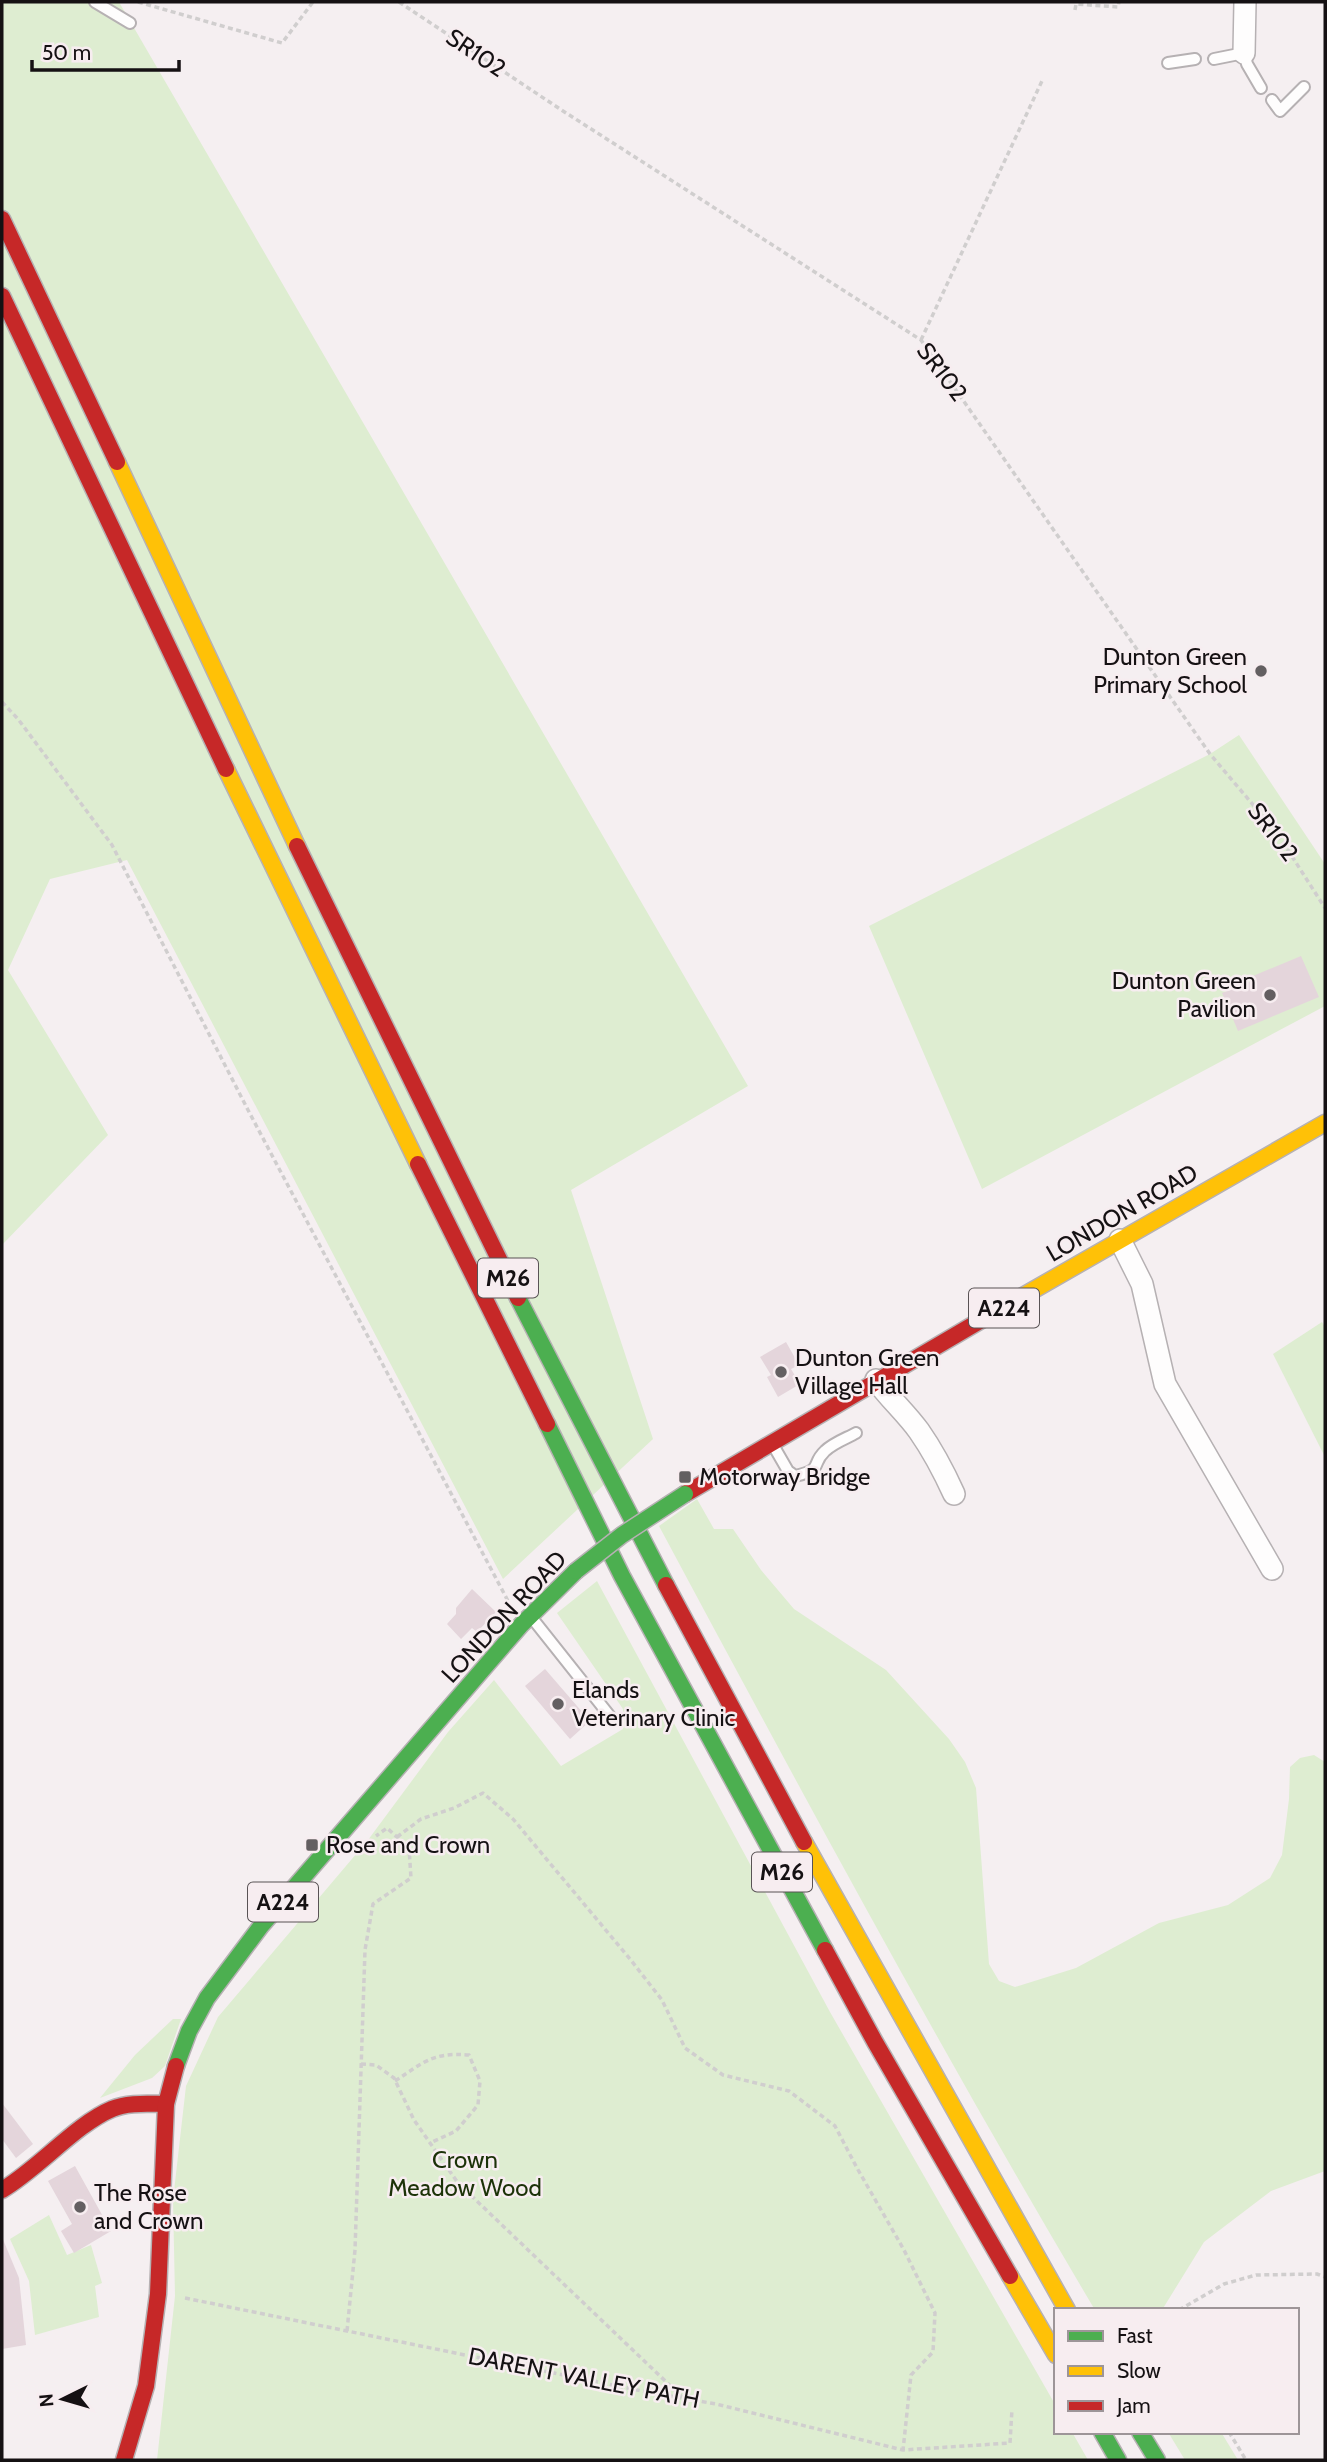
<svg xmlns="http://www.w3.org/2000/svg" width="1327" height="2462" font-family="Cabin,sans-serif">
  <style>
    .green { fill: #deedd1 }
    .building { fill: #e4d5db }
    .lines { fill: none; stroke-linecap: round; stroke-linejoin: round }
    .lane-casing { stroke: #b6b1b3; stroke-width: 14 }
    .street-casing { stroke: #b6b1b3; stroke-width: 24 }
    .fast-casing { stroke: #b6b1b3; stroke-width: 19 }
    .slow-casing { stroke: #b6b1b3; stroke-width: 19 }
    .jam-casing { stroke: #b6b1b3; stroke-width: 19 }
    .path { stroke: #d0cece; stroke-width: 3.5; stroke-dasharray: 5 3.5; stroke-linecap: butt }
    .lane { stroke: #fefdfd; stroke-width: 10 }
    .street { stroke: #fefdfd; stroke-width: 21 }
    .fast { stroke: #4caf50; stroke-width: 16 }
    .slow { stroke: #ffc107; stroke-width: 16 }
    .jam { stroke: #c62828; stroke-width: 16 }
    .fast-bridge-casing { stroke: #b6b1b3; stroke-width: 19; stroke-linecap: butt }
    .fast-bridge { stroke: #4caf50; stroke-width: 16 }
    .poi-dot { fill: #635f61; stroke: #f7edf0; stroke-width: 2.5 }
    .labels { text-anchor: middle; stroke-width: 5; stroke-linejoin: round; paint-order: stroke }
    .shield { fill: #f7edf0; stroke: #595355; stroke-width: 2 }
    .shield-label { font-size: 23px; font-weight: bold; fill: #151113 }
    .street-label { font-size: 24px; fill: #151113; stroke: #f7edf0 }
    .poi-label { font-size: 24px; fill: #151113; stroke: #f7edf0; text-anchor: start }
    .park-label { font-size: 24px; fill: #1c3208; stroke: #f7edf0 }
  </style>
  <rect width="100%" height="100%" fill="#f5eff1"/>
  <g class="green">
    <polygon points="2,2 119,2 748,1086 571,1190 653,1439 503,1579 127,860 50,879 8,970 108,1135 2,1245"/>
    <polygon points="1239,735 1325,864 1325,1006 982,1189 869,926 1210,754"/>
    <polygon points="1322,1322 1325,1327 1325,1457 1273,1354"/>
    <path d="M697,1499L714,1529H733L761,1570L794,1609L886,1670L949,1739L965,1762L976,1788L989,1964L999,1981L1015,1987L1076,1968L1159,1923L1228,1905L1270,1878L1282,1855L1289,1799L1290,1767L1300,1758L1314,1755L1325,1762V2171L1271,2191L1204,2242L1162,2310H1095C942,2053 800,1789 659,1526Z"/>
    <polygon points="597,1581 830,2012 1056,2406 1056,2432 1072,2432 1088,2460 157,2460 175,2296 173,2200 186,2086 218,2017 368,1840 448,1732 494,1680 561,1766 623,1729 623,1709 557,1613"/>
    <polygon points="173,2019 181,2019 165,2066 152,2078 100,2098 135,2055"/>
    <polygon points="49,2215 67,2255 91,2245 102,2283 95,2286 99,2317 35,2335 29,2281 10,2239"/>
    <polygon points="1168,2432 1221,2432 1238,2460 1185,2460"/>
  </g>
  <g class="building">
    <polygon points="1301,956 1319,997 1238,1031 1222,993 1254,980 1253,976"/>
    <polygon points="786,1342 799,1365 791,1369 800,1384 778,1397 767,1377 771,1375 760,1357"/>
    <polygon points="472,1589 496,1612 477,1632 472,1628 461,1639 447,1624 456,1614 456,1608"/>
    <polygon points="545,1669 590,1721 570,1739 525,1686"/>
    <polygon points="2,2103 33,2144 16,2158 2,2139"/>
    <polygon points="75,2166 111,2231 74,2253 61,2231 72,2224 48,2181"/>
    <polygon points="2,2237 19,2278 26,2345 2,2349"/>
  </g>
  <g class="lines">
    <defs>
      <g id="lane">
        <polyline points="95,2 130,23"/>
        <polyline points="1214,59 1244,53 1247,64 1261,88"/>
        <polyline points="1168,63 1195,59"/>
        <polyline points="1272,100 1280,111 1304,87"/>
        <path d="M773,1445L788,1471L795,1476C825,1469 810,1465 825,1451C833,1443 847,1438 856,1433"/>
        <polyline points="532,1618 613,1720"/>
      </g>
      <g id="street">
        <polyline points="1244,53 1245,2"/>
        <polyline points="1120,1240 1142,1284 1165,1384 1272,1569"/>
        <path d="M876,1380C889,1398 906,1413 919,1431C933,1451 944,1472 954,1494"/>
      </g>
      <g id="fast">
        <polyline points="518,1298 666,1585"/>
        <polyline points="547,1424 622,1576 825,1950"/>
        <polyline points="176,2066 189,2031 207,1998 261,1926 521,1625 576,1571"/>
        <polyline points="1102,2432 1118,2460"/>
        <polyline points="1140,2432 1157,2460"/>
      </g>
      <g id="slow">
        <polyline points="117,462 297,846"/>
        <polyline points="226,769 418,1164"/>
        <polyline points="995,1312 1325,1123"/>
        <polyline points="804,1842 1067,2310"/>
        <polyline points="1010,2276 1056,2355"/>
      </g>
      <g id="jam">
        <polyline points="2,219 117,462"/>
        <polyline points="2,296 226,769"/>
        <polyline points="297,846 518,1298"/>
        <polyline points="418,1164 547,1424"/>
        <polyline points="685,1494 995,1312"/>
        <polyline points="666,1585 804,1842"/>
        <polyline points="825,1950 875,2042 1010,2276"/>
        <path d="M2,2190C38,2169 76,2124 112,2109C128,2102 149,2104 166,2104"/>
        <polyline points="124,2460 146,2386 158,2294 166,2104 176,2066"/>
      </g>
    </defs>
    <use href="#lane" class="lane-casing"/>
    <use href="#street" class="street-casing"/>
    <use href="#fast" class="fast-casing"/>
    <use href="#slow" class="slow-casing"/>
    <use href="#jam" class="jam-casing"/>
    <g class="path">
      <polyline points="138,2 282,43 313,2"/>
      <polyline points="399,2 563,111 921,340 1210,754 1277,833 1325,908"/>
      <polyline points="1075,10 1076,4 1118,7 1119,2"/>
      <polyline points="921,340 1042,81"/>
      <polyline points="2,702 18,719 112,845 248,1110 508,1601"/>
      <polyline points="397,1837 421,1819 454,1808 483,1793 513,1819 630,1959 662,2000 685,2048 723,2075 789,2091 835,2126 857,2168 904,2250 935,2313 933,2352 911,2375 903,2450"/>
      <polyline points="361,2064 376,2065 394,2078 414,2120 458,2183 682,2397"/>
      <path d="M395,2081C424,2062 433,2052 469,2055L480,2081L478,2105L456,2131L430,2143"/>
      <polyline points="185,2298 647,2392 716,2404 903,2450 1010,2443 1012,2409"/>
      <polyline points="1179,2310 1224,2284 1256,2275 1317,2274 1325,2277"/>
      <polyline points="347,2331 355,2250 365,1950 373,1904 411,1878 409,1848 387,1828 376,1836"/>
      <polyline points="1229,2432 1246,2460"/>
    </g>
    <use href="#lane" class="lane"/>
    <use href="#street" class="street"/>
    <use href="#fast" class="fast"/>
    <use href="#slow" class="slow"/>
    <use href="#jam" class="jam"/>
    <defs>
      <polyline id="fast-bridge" points="576,1571 622,1535 685,1494"/>
    </defs>
    <use href="#fast-bridge" class="fast-bridge-casing"/>
    <use href="#fast-bridge" class="fast-bridge"/>
  </g>
  <g class="poi-dot">
    <circle cx="1261" cy="671" r="7"/>
    <circle cx="1270" cy="995" r="7"/>
    <circle cx="781" cy="1372" r="7"/>
    <rect x="678" y="1470" width="14" height="14" rx="3.5"/>
    <circle cx="558" cy="1704" r="7"/>
    <rect x="305" y="1838" width="14" height="14" rx="3.5"/>
    <circle cx="80" cy="2207" r="7"/>
  </g>
  <g class="labels">
    <g class="shield">
      <rect x="478" y="1258.5" width="60" height="39" rx="5"/>
      <rect x="969" y="1288.5" width="70" height="39" rx="5"/>
      <rect x="752" y="1852.5" width="60" height="39" rx="5"/>
      <rect x="248" y="1882.5" width="70" height="39" rx="5"/>
    </g>
    <g class="shield-label">
      <text x="508" y="1286">M26</text>
      <text x="1004" y="1316">A224</text>
      <text x="782" y="1880">M26</text>
      <text x="283" y="1910">A224</text>
    </g>
    <g class="street-label">
      <text transform="translate(476 53) rotate(34)" y="8">SR102</text>
      <text transform="translate(942 372) rotate(53)" y="8">SR102</text>
      <text transform="translate(1273 832) rotate(53)" y="8">SR102</text>
      <text transform="translate(1122 1213) rotate(-30)" y="8">LONDON ROAD</text>
      <text transform="translate(504 1617) rotate(-47)" y="8">LONDON ROAD</text>
      <text transform="translate(584 2378) rotate(11)" y="8">DARENT VALLEY PATH</text>
    </g>
    <g class="poi-label">
      <text x="1247" y="665" text-anchor="end">Dunton Green<tspan x="1247" dy="28">Primary School</tspan></text>
      <text x="1256" y="989" text-anchor="end">Dunton Green<tspan x="1256" dy="28">Pavilion</tspan></text>
      <text x="795" y="1366">Dunton Green<tspan x="795" dy="28">Village Hall</tspan></text>
      <text x="699" y="1485">Motorway Bridge</text>
      <text x="572" y="1698">Elands<tspan x="572" dy="28">Veterinary Clinic</tspan></text>
      <text x="326" y="1853">Rose and Crown</text>
      <text x="94" y="2201">The Rose<tspan x="94" dy="28">and Crown</tspan></text>
    </g>
    <g class="park-label">
      <text x="465" y="2168">Crown<tspan x="465" dy="28">Meadow Wood</tspan></text>
    </g>
  </g>
  <rect width="1327" height="2462" fill="none" stroke="#151113" stroke-width="7"/>
  <rect x="1054" y="2308" width="245" height="126" fill="#f7edf0" stroke="#9d9598" stroke-width="2"/>
  <rect x="1068" y="2331" width="35" height="10" fill="#4caf50" stroke="#9d9598" stroke-width="2"/>
  <text x="1117" y="2343" font-size="21" fill="#151113">Fast</text>
  <rect x="1068" y="2366" width="35" height="10" fill="#ffc107" stroke="#9d9598" stroke-width="2"/>
  <text x="1117" y="2378" font-size="21" fill="#151113">Slow</text>
  <rect x="1068" y="2401" width="35" height="10" fill="#c62828" stroke="#9d9598" stroke-width="2"/>
  <text x="1117" y="2413" font-size="21" fill="#151113">Jam</text>
  <g transform="translate(63 2399) rotate(265)" stroke="#f7edf0" stroke-width="5" paint-order="stroke">
  <path d="M0-5L12 26L0 18L-12 26Z" fill="#151113"/>
  <text y="-10" font-size="19" font-weight="bold" text-anchor="middle" fill="#151113">N</text>
  </g>
  <path d="M32 60v10h147v-10" fill="none" stroke="#151113" stroke-width="3.5"/>
  <text x="42" y="60" font-size="21" fill="#151113" stroke="#f7edf0" stroke-width="5" paint-order="stroke">50 m</text>
</svg>
